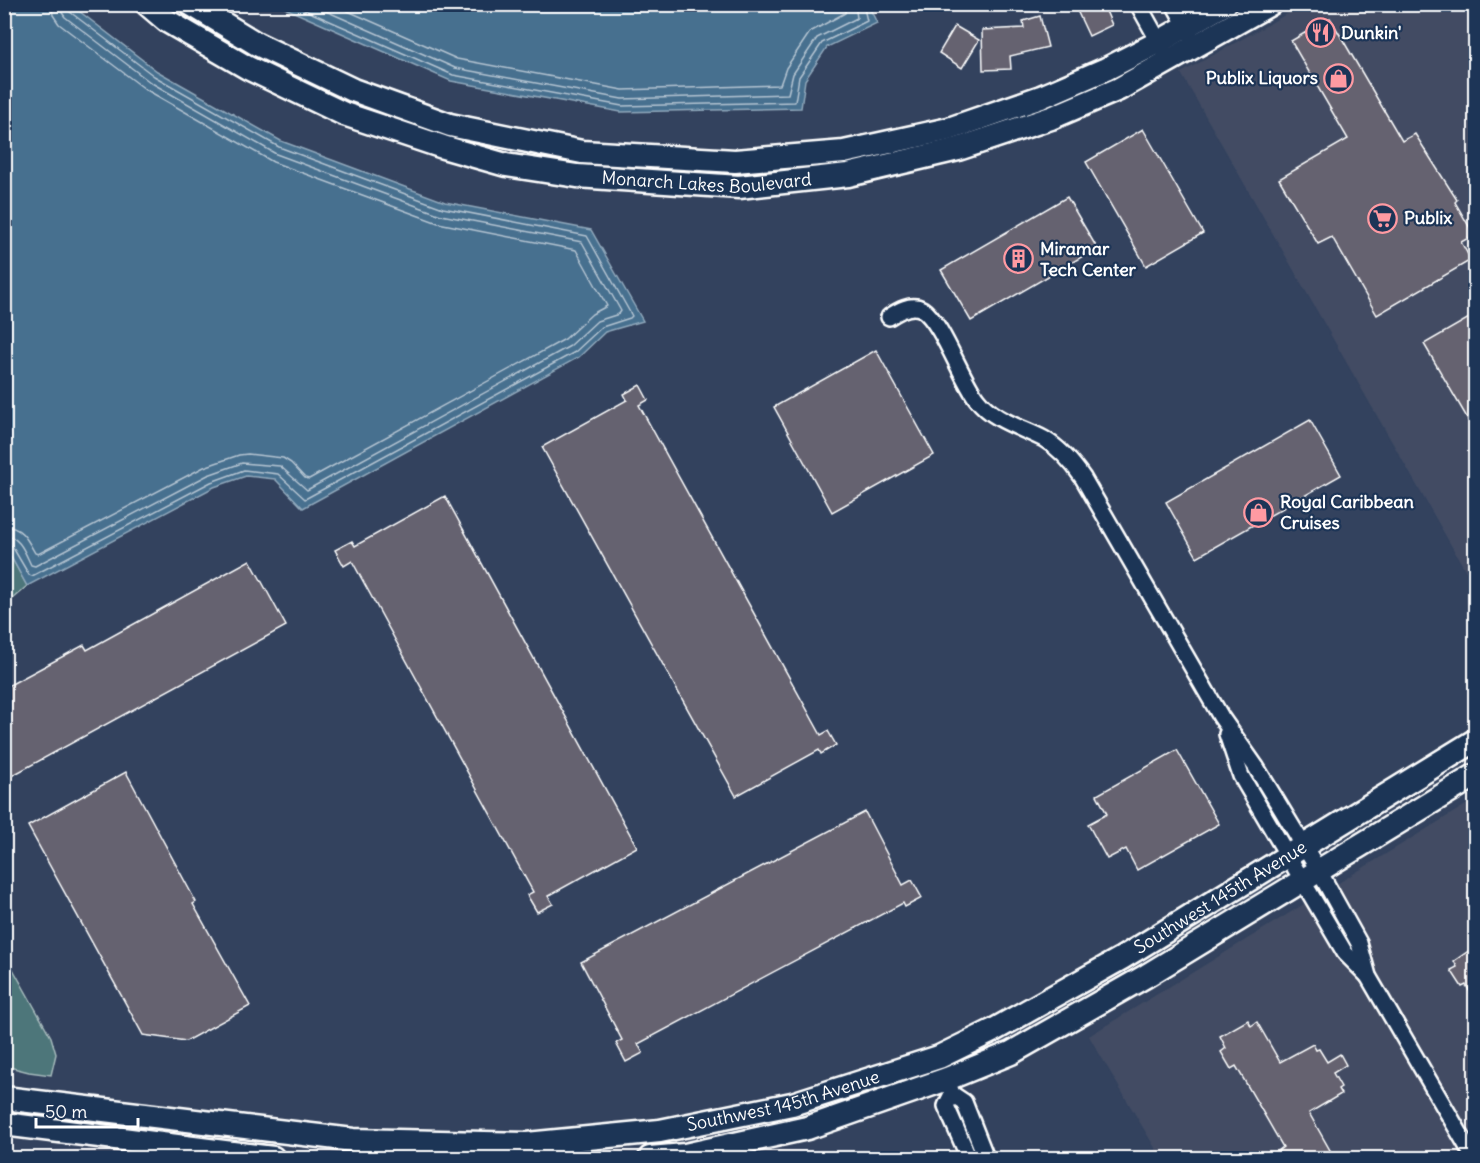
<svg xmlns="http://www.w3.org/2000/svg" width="1480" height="1163" font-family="Delius,sans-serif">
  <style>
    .built { fill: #424c63 }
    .green { fill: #4d767a; stroke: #a6babc; stroke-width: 1.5 }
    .water { fill: #476f8f; stroke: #91a9bc; stroke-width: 1.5 }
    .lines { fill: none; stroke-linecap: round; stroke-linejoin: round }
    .shore { stroke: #b5c5d2; stroke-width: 1.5 }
    .building { fill: #656270; stroke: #fff; stroke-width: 1.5 }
    .street-casing { stroke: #fff; stroke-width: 20 }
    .secondary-casing { stroke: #fff; stroke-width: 27 }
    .street { stroke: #1d3557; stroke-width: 15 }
    .secondary { stroke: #1d3557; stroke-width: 22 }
    .labels { text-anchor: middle; stroke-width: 4.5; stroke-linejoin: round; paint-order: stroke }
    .poi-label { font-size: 18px; font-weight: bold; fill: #fff; stroke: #1d3557; text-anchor: start }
    .street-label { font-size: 18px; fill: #fff; stroke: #1d3557 }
  </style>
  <rect width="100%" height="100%" fill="#33425e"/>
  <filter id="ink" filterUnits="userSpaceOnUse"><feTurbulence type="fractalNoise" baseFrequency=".0167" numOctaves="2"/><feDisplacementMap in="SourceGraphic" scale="12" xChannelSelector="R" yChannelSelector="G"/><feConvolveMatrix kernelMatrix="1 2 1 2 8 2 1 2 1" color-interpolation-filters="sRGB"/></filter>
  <g filter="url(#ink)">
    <g class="built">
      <polygon points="1303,5 1475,5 1475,587 1181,73"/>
      <polygon points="1469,803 1475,814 1475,1158 1161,1158 1089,1036"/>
    </g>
    <g class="green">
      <polygon points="4,544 27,586 5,605 4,605"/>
      <polygon points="4,953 51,1037 56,1054 51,1075 29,1072 5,1066"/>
    </g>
    <g class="water">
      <polygon points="4,5 71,5 157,71 281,141 445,202 591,230 643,321 605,332 579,357 303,508 275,479 246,476 214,487 27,586 4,544"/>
      <polygon points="868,5 877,23 827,47 805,80 801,108 621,112 451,81 287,9 280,5"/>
    </g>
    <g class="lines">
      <g class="shore">
        <polyline points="291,4 453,75 622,106 795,102 799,77 822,43 867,21 863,4"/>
        <polyline points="310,4 455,68 622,99 788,94 793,74 817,38 857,18 855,4"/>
        <polyline points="332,4 457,59 623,90 780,85 786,68 810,32 845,13 846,4"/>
        <path d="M4,526C22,527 27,539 35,553L38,554L204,467L239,455L248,454L283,458L291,463L305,478L309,479L565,339L592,314L607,306L576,250L438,223L273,162L145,89L59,24L53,15L51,4"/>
        <path d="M4,535C20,536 25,553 31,565L35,566L208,475L242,463L280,466L307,490L570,346L597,321L619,314L621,311L582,242L441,215L276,154L150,82L65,17L61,11L60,4"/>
        <polyline points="4,543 12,546 29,575 32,576 211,482 244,470 278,474 305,499 575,352 602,327 630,318 632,316 587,236 443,208 279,147 154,76 70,12 68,4"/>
      </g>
    </g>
    <g class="building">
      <polygon points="1074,4 1103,4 1112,25 1089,36"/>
      <polygon points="1040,16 1048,47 1010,56 1011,69 983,70 982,30 1024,28 1023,21"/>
      <polygon points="1330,18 1402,141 1415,134 1457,200 1455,202 1474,235 1461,242 1471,260 1377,315 1332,237 1318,244 1279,179 1348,139 1291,41"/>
      <polygon points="955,26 979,40 962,68 939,53"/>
      <polygon points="1143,129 1203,233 1146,266 1086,162"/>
      <polygon points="1067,197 1097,248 971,321 941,270"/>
      <polygon points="1476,314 1476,433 1424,344"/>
      <polygon points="876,350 934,455 832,512 774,407"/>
      <polygon points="640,385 648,400 639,405 821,735 828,731 836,745 821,754 819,750 736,796 542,447 627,400 624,394"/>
      <polygon points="1310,420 1341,475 1197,557 1166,502"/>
      <polygon points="445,496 637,847 548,896 553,904 537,912 527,895 533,892 352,561 344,566 335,550 352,541 355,546"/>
      <polygon points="250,560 286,626 4,780 4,688 84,645 87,650"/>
      <polygon points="1177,750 1219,824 1137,870 1126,849 1107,859 1088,824 1107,814 1097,795"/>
      <polygon points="126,772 196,902 193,904 250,1006 186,1041 143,1035 28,826"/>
      <polygon points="865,812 903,885 912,880 922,898 905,907 903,903 638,1044 643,1053 626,1062 616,1043 622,1040 581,962"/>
      <polygon points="1476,946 1476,1003 1466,985 1462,987 1451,970 1457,967 1454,961"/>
      <polygon points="1248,1020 1251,1026 1257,1022 1280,1062 1313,1044 1316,1050 1319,1049 1327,1062 1340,1054 1346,1065 1333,1073 1341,1087 1338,1089 1341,1094 1309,1113 1331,1152 1325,1155 1327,1158 1282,1158 1278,1151 1283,1147 1236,1066 1231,1069 1221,1052 1226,1048 1220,1036"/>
    </g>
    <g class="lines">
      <defs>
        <g id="street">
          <polyline points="1138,4 1163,49"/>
          <polyline points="1174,4 1190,33"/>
          <path d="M889,317C898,311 911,303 922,309C942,322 961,379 977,399C994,421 1021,427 1044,439C1061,449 1072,462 1083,478L1221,717L1256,767L1319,871L1359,943L1368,976L1474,1158"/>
          <polyline points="1227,734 1241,776 1345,953 1368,976"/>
          <polyline points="947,1079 952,1094 964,1102 986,1158"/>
          <polyline points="952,1094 946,1106 969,1158"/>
        </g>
        <g id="secondary">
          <path id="s1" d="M147,4L167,21L248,68L344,114L443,147L506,165L577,176L739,187L848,175L958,149L1051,118L1119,89L1270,4"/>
          <polyline points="191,4 257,44 353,90 450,125 582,152 735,161 844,152 949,129 1041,97 1106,69 1159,42 1225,4"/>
          <path id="s2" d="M4,1098L353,1140L527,1144L660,1131L792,1104L939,1057L992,1031L1122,958L1476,740"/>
          <polyline points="4,1124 273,1158"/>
          <polyline points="650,1158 685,1155 807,1128 947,1079 1011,1053 1146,976 1476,775"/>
        </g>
      </defs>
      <use href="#street" class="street-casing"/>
      <use href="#secondary" class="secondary-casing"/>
      <use href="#street" class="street"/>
      <use href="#secondary" class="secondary"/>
    </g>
  </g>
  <defs>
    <symbol id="restaurant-ring" viewBox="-11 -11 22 22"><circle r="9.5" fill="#1d3557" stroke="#ff9aa2" stroke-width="1.5"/><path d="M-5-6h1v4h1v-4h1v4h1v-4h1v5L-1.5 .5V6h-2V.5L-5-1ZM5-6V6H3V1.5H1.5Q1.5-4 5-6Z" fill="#ff9aa2"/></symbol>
    <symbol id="shop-ring" viewBox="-11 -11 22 22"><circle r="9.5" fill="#1d3557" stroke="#ff9aa2" stroke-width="1.5"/><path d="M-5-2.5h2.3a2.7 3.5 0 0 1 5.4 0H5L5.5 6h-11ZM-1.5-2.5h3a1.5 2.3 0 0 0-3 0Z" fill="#ff9aa2"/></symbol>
    <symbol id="supermarket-ring" viewBox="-11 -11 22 22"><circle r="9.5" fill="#1d3557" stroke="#ff9aa2" stroke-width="1.5"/><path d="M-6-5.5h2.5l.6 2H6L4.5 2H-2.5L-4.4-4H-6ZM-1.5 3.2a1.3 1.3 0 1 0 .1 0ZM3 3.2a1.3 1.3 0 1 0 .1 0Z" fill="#ff9aa2"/></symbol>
    <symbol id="building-ring" viewBox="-11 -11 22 22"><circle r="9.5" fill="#1d3557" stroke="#ff9aa2" stroke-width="1.5"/><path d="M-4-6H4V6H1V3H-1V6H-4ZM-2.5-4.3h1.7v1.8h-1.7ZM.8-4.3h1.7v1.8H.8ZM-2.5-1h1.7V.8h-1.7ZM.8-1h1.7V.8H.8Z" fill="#ff9aa2"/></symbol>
  </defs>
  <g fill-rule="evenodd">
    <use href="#restaurant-ring" x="1304" y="16" width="33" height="33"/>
    <use href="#shop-ring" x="1322" y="62" width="33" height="33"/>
    <use href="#supermarket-ring" x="1366" y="202" width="33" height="33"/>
    <use href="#building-ring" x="1002" y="242" width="33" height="33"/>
    <use href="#shop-ring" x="1242" y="496" width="33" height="33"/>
  </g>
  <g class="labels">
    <g class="poi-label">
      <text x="1341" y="39">Dunkin'</text>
      <text x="1318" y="84" text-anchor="end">Publix Liquors</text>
      <text x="1404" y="224">Publix</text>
      <text x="1040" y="255">Miramar<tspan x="1040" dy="21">Tech Center</tspan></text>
      <text x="1280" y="508">Royal Caribbean<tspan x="1280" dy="21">Cruises</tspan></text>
    </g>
    <g class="street-label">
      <text dy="6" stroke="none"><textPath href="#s1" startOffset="598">Monarch Lakes Boulevard</textPath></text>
      <text dy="6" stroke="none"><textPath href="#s2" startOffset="1272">Southwest 145th Avenue</textPath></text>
      <text dy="6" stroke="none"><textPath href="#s2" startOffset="786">Southwest 145th Avenue</textPath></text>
    </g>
  </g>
  <rect width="1480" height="1163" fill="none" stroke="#1d3557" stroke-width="24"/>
  <rect x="12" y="12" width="1456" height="1139" fill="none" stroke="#fff" stroke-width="2" filter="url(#ink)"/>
  <path d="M36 1118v9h102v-9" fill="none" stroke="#ffffff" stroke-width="3"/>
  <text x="45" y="1118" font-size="18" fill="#ffffff" stroke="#1d3557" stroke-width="4.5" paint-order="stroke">50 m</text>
</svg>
